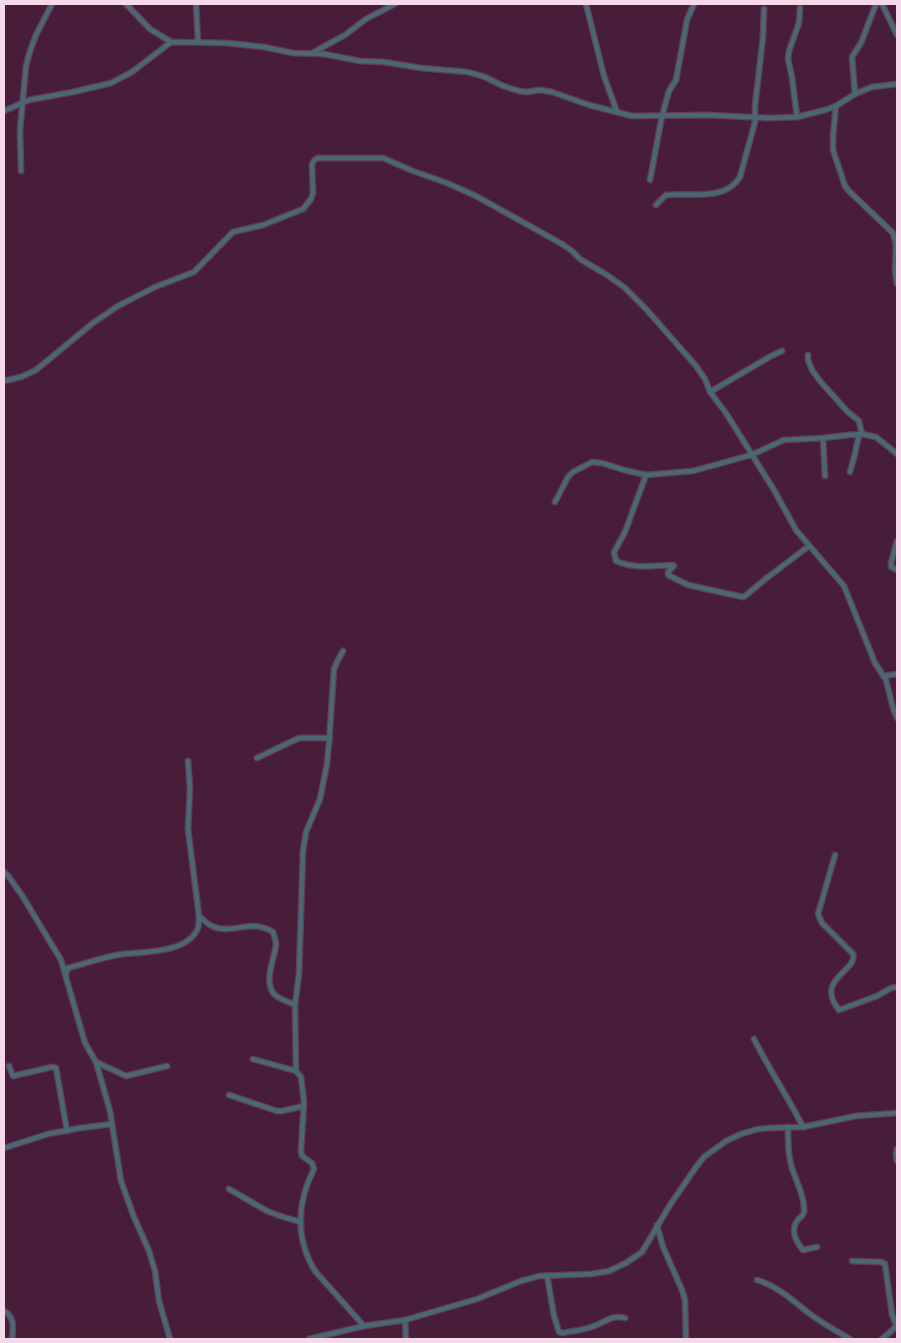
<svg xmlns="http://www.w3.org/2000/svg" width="901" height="1343" font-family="'DejaVu Sans',sans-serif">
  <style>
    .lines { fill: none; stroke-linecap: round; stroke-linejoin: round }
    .street-casing { stroke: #643b56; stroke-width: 7 }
    .street { stroke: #486873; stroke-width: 4.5 }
  </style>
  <rect width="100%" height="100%" fill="#481d3a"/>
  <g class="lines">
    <defs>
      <g id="street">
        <polyline points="126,4 150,29 171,42"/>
        <polyline points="196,4 198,42"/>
        <polyline points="586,4 604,76 617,112"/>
        <polyline points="882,4 897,35"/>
        <polyline points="312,53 345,35 366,19 395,4"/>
        <polyline points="855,94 852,57 861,43 876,4"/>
        <polyline points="836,106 833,136 833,150 845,186 849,191 893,233 896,245 895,271 897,284"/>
        <polyline points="4,111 29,100 73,92 111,83 132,72 171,42 227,43 264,47 293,53 324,54 360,61 384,62 421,68 468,72 485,77 503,86 519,91 527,92 539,90 552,92 589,105 632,116 707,115 768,118 797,117 825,110 836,106 855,94 872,87 897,84"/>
        <polyline points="797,117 792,77 788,59 789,51 799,23 800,8"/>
        <polyline points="21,171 20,130 26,66 30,51 36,35 52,4"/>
        <polyline points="650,180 662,116 669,91 676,80 687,20 694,4"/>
        <path d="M656,205L666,195C689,192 725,202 740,177L755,122V106L763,37L764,9"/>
        <polyline points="808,355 808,360 812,370 820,381 847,411 859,421 862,434"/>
        <path d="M4,381L21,377L36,370L93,323L118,306L155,287L194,272L233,232L263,225L303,209L311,199L313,193L312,165C313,161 314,160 318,158H383L413,171L447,183L476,196L562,244L572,251L580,259L607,275L624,287L647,310L696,366L705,379L710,392L726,413L774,490L796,530L844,586L875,663L886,680L893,708L897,718"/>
        <polyline points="710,392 771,356 782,351"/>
        <polyline points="823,438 825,476"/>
        <polyline points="850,472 855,454 859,434"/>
        <polyline points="555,502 568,477 573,472 592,462 602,463 624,470 646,475"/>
        <polyline points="897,541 891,563 891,567 897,570"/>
        <path d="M809,546L768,577L745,596L743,597L688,585L668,575V572L674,566L673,565C654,566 634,569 616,561L614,552L625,532L646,475L693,471L751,455L784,440L823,438L848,435L862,434L876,437L897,454"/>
        <path d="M343,651L338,660L334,669L329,743L327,764L320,799L306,832L303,851L299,974L295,1005L296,1071L301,1077L304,1102L301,1151L302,1156L312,1163L314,1169C297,1202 295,1239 315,1271L364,1326"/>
        <polyline points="883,676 897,674"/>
        <polyline points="257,758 299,738 330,738"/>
        <path d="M835,855L818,914L822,923L853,954C858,971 814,979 839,1010L877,996L891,988L897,987"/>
        <polyline points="4,872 9,877 23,897 61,960 85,1043 96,1062 110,1111 121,1181 134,1217 149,1251 155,1271 159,1301 170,1339"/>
        <path d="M199,916C203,919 207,924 212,926C224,932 238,927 251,926C259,926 266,928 273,932C274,936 276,940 276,944C275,958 263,981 274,994C280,1000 288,1001 295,1005"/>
        <path d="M66,974L68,968C84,964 100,958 117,955C140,951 187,955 198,928C199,924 199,920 199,916L188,829L190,789L188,761"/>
        <path d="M754,1039C769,1069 788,1097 803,1127"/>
        <polyline points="253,1059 296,1071"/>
        <polyline points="96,1062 126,1076 167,1066"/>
        <polyline points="9,1066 13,1076 52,1067 56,1068 67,1131"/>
        <polyline points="229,1095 277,1111 282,1111 304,1106"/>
        <path d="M788,1127C788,1142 788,1157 793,1171C797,1183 804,1195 804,1209C805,1216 800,1216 797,1221C790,1231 797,1243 803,1250L817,1247"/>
        <polyline points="4,1148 48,1134 80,1128 112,1124"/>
        <polyline points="897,1149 896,1154 897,1161"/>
        <polyline points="229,1189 267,1211 283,1217 301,1222"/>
        <polyline points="657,1225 663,1247 682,1290 685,1300 686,1339"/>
        <polyline points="852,1261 881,1262 885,1264 892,1314 897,1328"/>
        <path d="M547,1275L554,1316L559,1332L562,1333C573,1331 585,1330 594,1326C606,1322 612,1314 625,1318"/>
        <path d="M757,1280C778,1286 793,1301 810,1314C822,1323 836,1331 850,1339"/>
        <path d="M6,1312C15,1319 13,1329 12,1339"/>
        <polyline points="405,1320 406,1339"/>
        <polyline points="309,1339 364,1326 405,1320 477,1299 521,1281 539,1276 591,1274 609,1271 626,1263 642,1252 670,1205 696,1167 704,1157 726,1141 741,1134 758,1129 770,1128 803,1127 856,1116 897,1113"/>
        <polyline points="882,1339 897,1326"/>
      </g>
    </defs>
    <use href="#street" class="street-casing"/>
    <use href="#street" class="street"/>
  </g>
  <rect width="901" height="1343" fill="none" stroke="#f5d8e9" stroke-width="10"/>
</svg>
